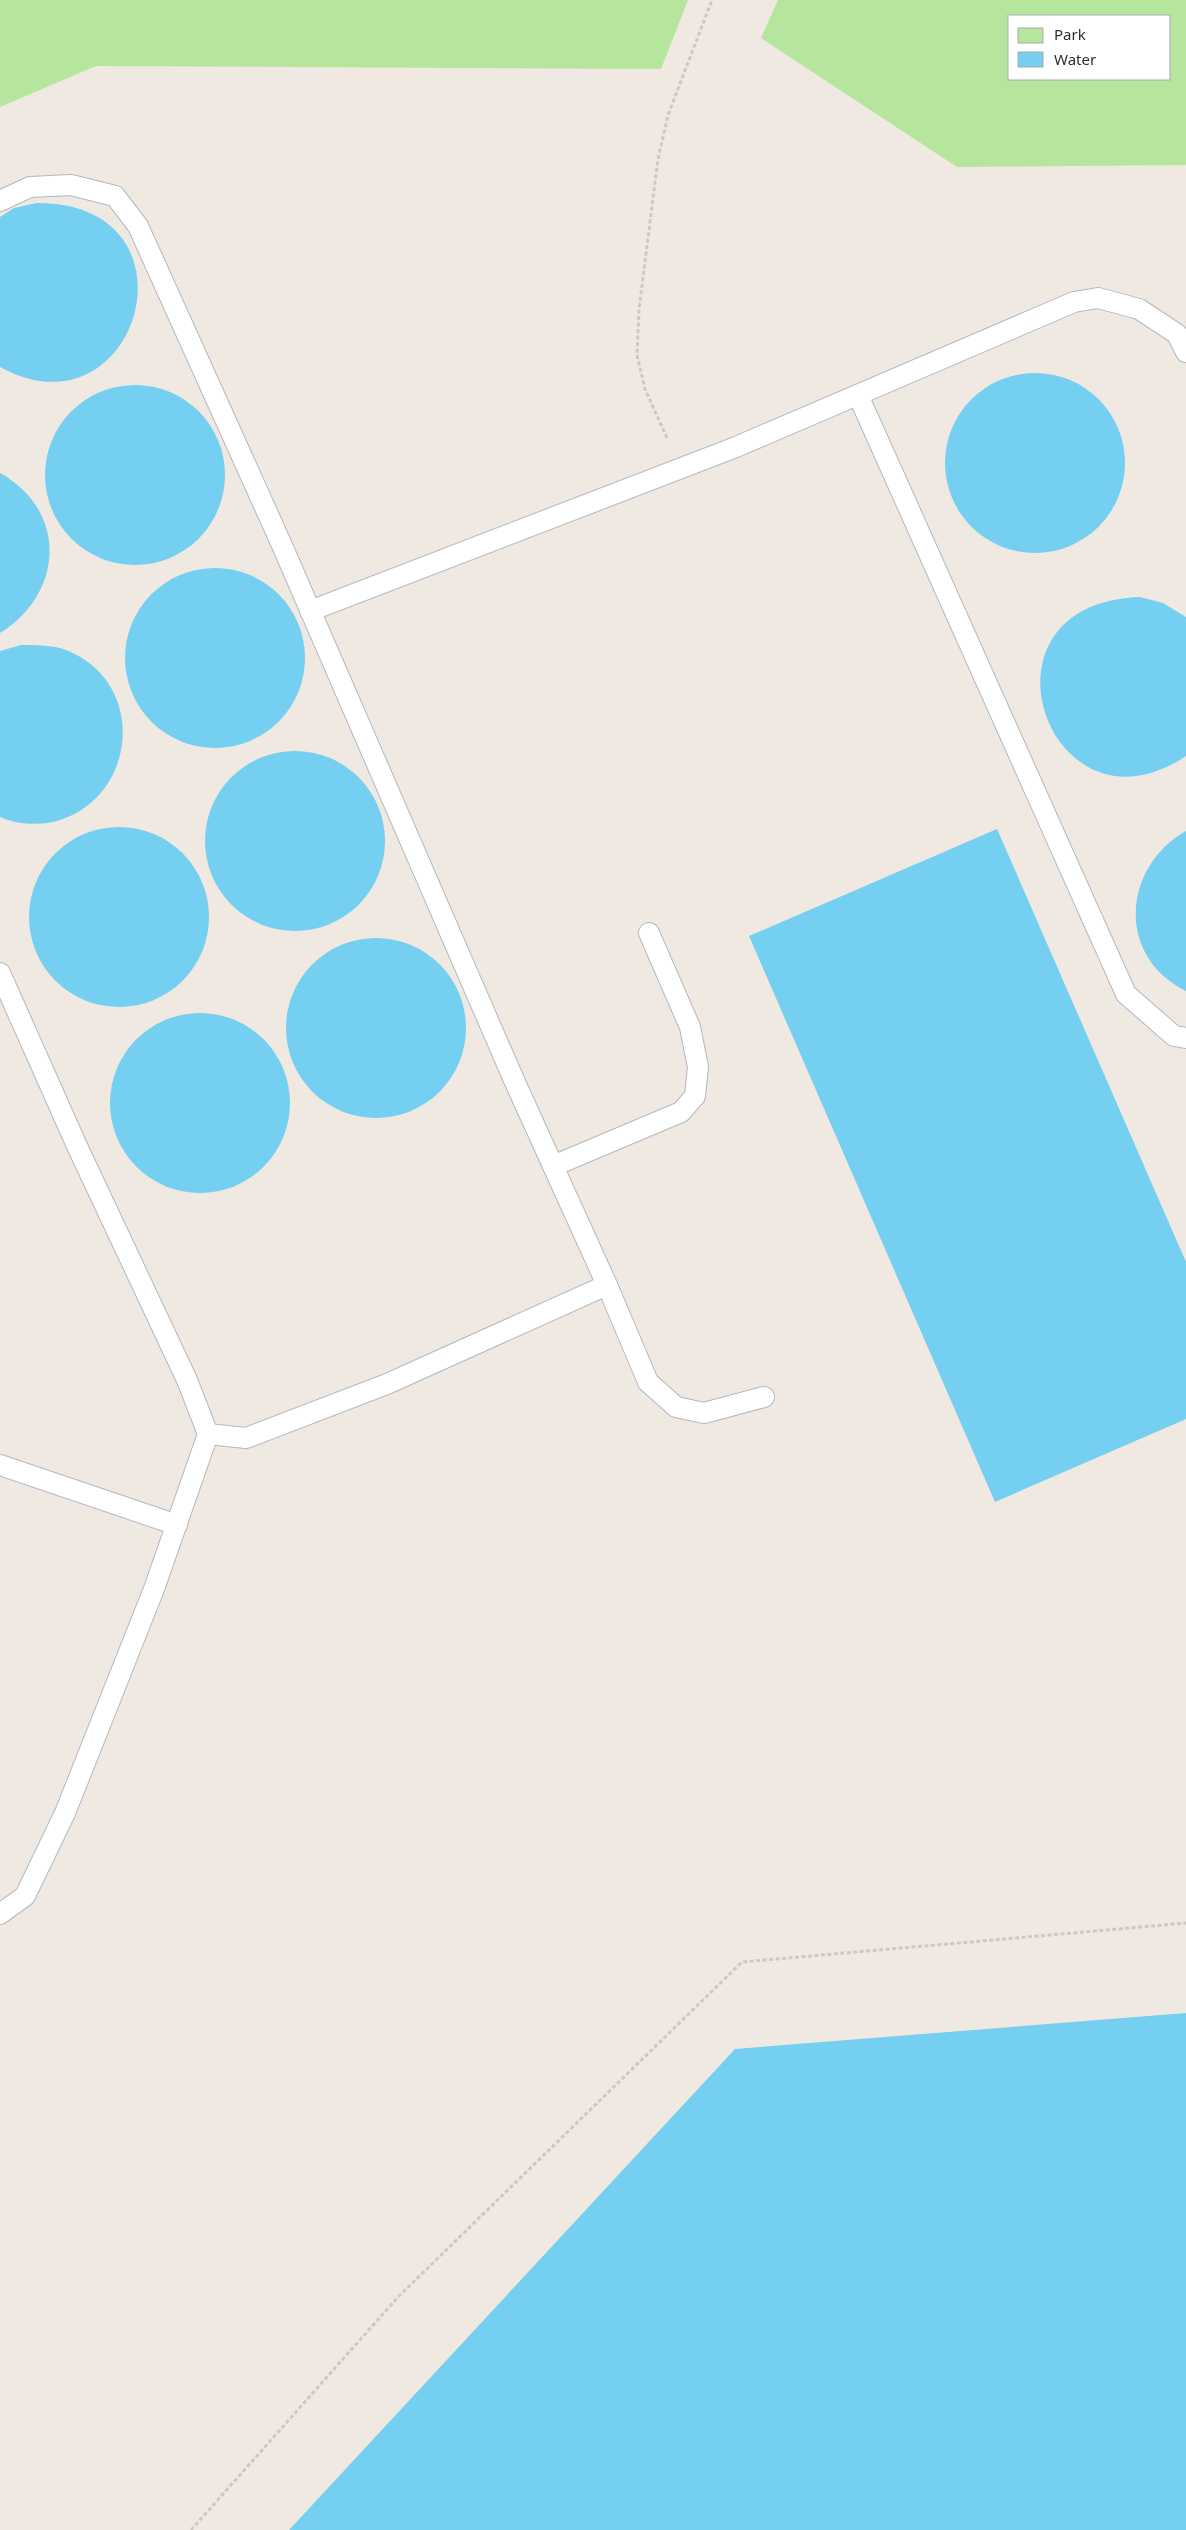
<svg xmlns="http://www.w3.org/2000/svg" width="1186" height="2530" font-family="'Noto Sans',sans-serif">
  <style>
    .green { fill: #b6e59e; fill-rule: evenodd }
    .water { fill: #75cff0 }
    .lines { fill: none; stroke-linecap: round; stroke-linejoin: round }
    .service-casing { stroke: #b4b7c1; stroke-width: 22 }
    .path { stroke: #c9c9c9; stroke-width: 3; stroke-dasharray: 4 2.5; stroke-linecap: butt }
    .service { stroke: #fff; stroke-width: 20 }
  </style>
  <rect width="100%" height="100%" fill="#efe9e1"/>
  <g class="green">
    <polygon points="0,0 688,0 661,69 96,66 0,107"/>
    <path d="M778,0H1186V165L957,167L761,38ZM1010,16H1170V79H1010Z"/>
  </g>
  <g class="water">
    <path d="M37,203C208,203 138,443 0,367V217L14,208Z"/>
    <circle cx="1035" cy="463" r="90"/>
    <circle cx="135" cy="475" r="90"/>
    <path d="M0,473C68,511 64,593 0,633Z"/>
    <circle cx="215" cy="658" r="90"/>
    <path d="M1140,597L1163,603L1186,617V756C1049,848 963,603 1140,597Z"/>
    <path d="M21,645C36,645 52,645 66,650C146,681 139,794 60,820C41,826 18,825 0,817V651Z"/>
    <circle cx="295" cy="841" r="90"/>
    <circle cx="119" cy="917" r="90"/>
    <polygon points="997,829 1186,1262 1186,1419 995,1502 749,936"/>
    <path d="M1186,831V991C1116,957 1122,867 1186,831Z"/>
    <circle cx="376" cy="1028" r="90"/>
    <circle cx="200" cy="1103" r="90"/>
    <polygon points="1186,2013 1186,2530 289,2530 735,2049"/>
  </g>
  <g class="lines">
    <defs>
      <g id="service">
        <polyline points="0,201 30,187 71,185 115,196 138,226 281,543 514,1080 607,1285 387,1384 246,1438 208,1434"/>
        <polyline points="858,395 1126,994 1174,1036 1186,1038"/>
        <polyline points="310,611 736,447 1074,302 1098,298 1139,309 1177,334 1186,352"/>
        <polyline points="0,973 77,1146 187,1380 208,1434 154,1589 65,1813 25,1896 0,1914"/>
        <polyline points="553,1166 681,1112 695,1096 698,1067 690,1027 649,933"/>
        <polyline points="607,1285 648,1382 676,1407 704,1413 764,1397"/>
        <polyline points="0,1465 177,1525"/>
      </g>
    </defs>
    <use href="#service" class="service-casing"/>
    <g class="path">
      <polyline points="667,438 645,389 637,355 639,309 658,159 668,115 712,0"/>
      <polyline points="191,2530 399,2296 742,1962 1186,1923"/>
    </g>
    <use href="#service" class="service"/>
  </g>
  <rect x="1008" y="15" width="162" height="65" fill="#ffffff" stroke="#ababab"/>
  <rect x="1018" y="28" width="25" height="15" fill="#b6e59e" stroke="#ababab"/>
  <text x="1054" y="40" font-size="15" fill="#2e2e2e">Park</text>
  <rect x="1018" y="52" width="25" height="15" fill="#75cff0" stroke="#ababab"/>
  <text x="1054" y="65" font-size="15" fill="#2e2e2e">Water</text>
</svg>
